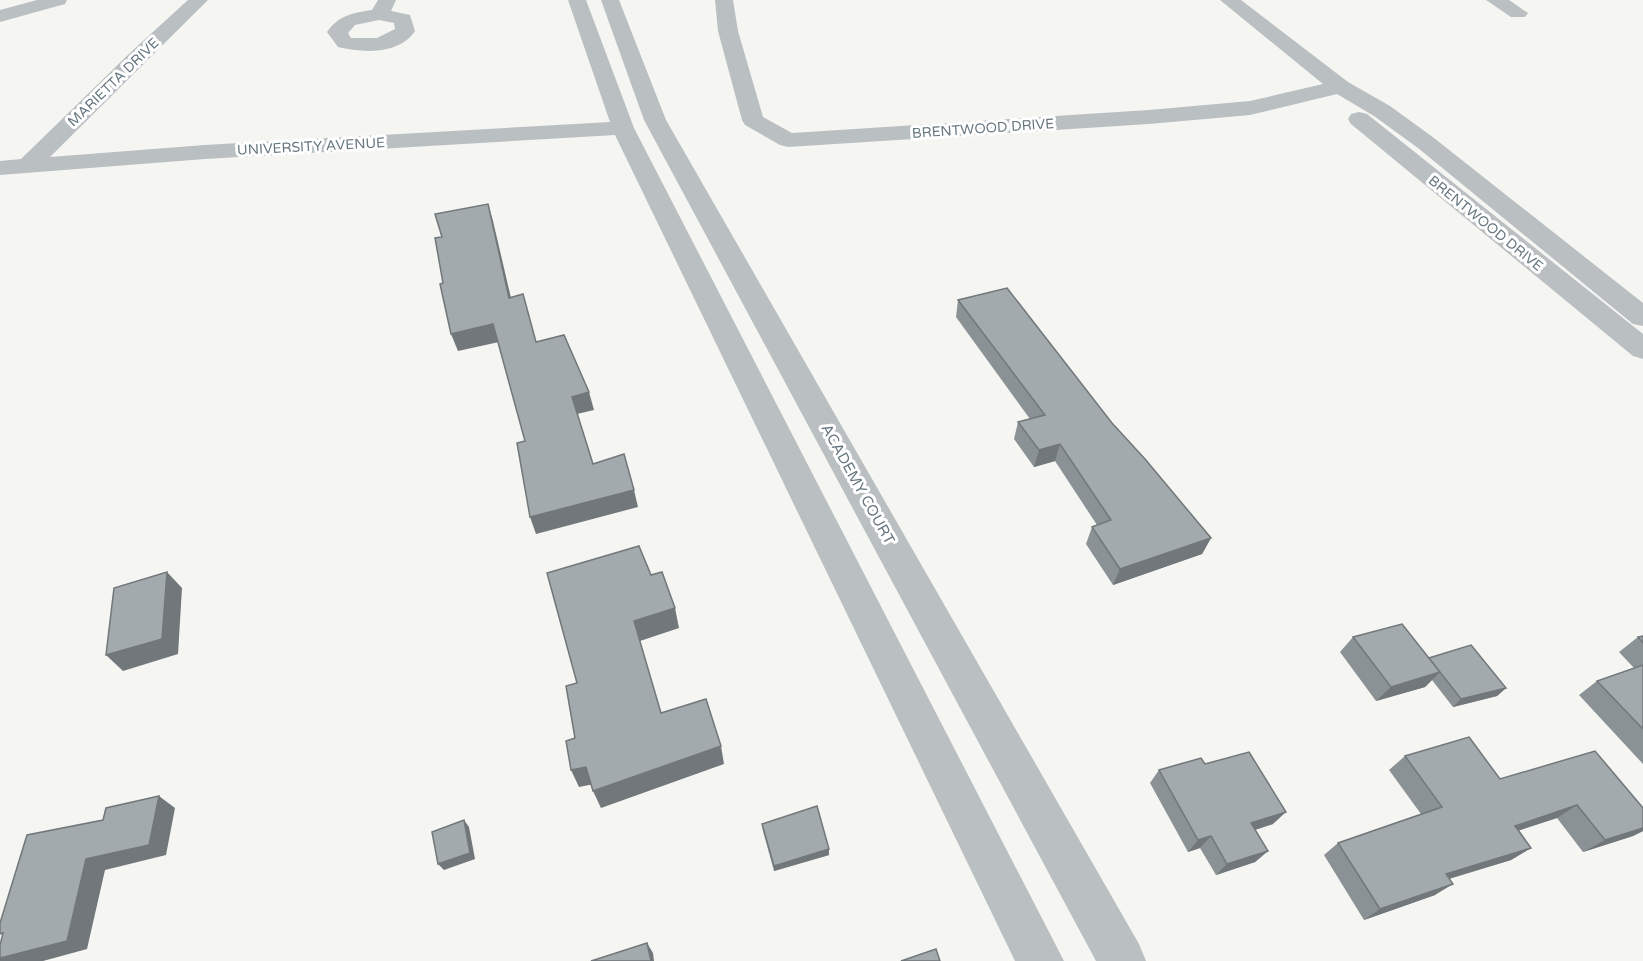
<svg xmlns="http://www.w3.org/2000/svg" width="1643" height="961" font-family="'Varela Round',sans-serif">
  <style>
    .lines { fill: none; stroke-linecap: round; stroke-linejoin: round }
    .minor { fill: #babfc2; fill-rule: evenodd }
    .wall { fill: #8b9296 }
    .shaded-wall { fill: #71777a }
    .building { fill: #a2aaae; stroke: #71777a; stroke-width: 1.5 }
    .labels { text-anchor: middle; stroke-width: 6; stroke-linejoin: round; paint-order: stroke }
    .far-street-label { font-size: 14px; fill: #677780; stroke: #fff }
    .street-label { font-size: 15px; fill: #677780; stroke: #fff }
  </style>
  <rect width="100%" height="100%" fill="#f5f5f2"/>
  <g class="lines">
    <g class="minor">
      <polygon points="37,0 67,0 65,4 0,22 0,10"/>
      <polygon points="188,0 208,0 50,157 205,145 610,122 568,0 586,0 634,128 1064,961 1015,961 615,135 205,159 0,175 0,161 21,159 132,51"/>
      <path d="M378,0H396L391,11L410,15L415,31C399,55 363,53 338,47L327,32C339,15 353,13 372,10ZM379,20L394,23L395,29L377,38H351L348,33L355,25Z"/>
      <polygon points="601,0 619,0 666,120 1139,944 1146,961 1096,961 644,120"/>
      <polygon points="715,0 733,0 738,31 763,117 792,133 1149,110 1250,101 1323,84 1220,0 1241,0 1348,82 1390,106 1434,138 1643,303 1643,326 1633,324 1418,148 1374,116 1337,94 1250,115 1149,124 788,147 780,145 745,125 742,120 718,31"/>
      <polygon points="1486,0 1509,0 1528,13 1525,17 1511,17"/>
      <polygon points="1359,112 1367,114 1643,334 1643,359 1633,356 1351,124 1348,119 1351,114"/>
    </g>
  </g>
  <g class="wall">
    <polygon points="958,300 1112,423 1211,538 1202,554 1113,585 1086,544 1092,527 1097,525 1055,461 1034,467 1014,439 1018,422 1030,419 956,317"/>
    <polygon points="1643,636 1643,764 1579,695 1597,681 1634,668 1619,652 1638,637"/>
    <polygon points="1353,637 1429,658 1506,688 1497,696 1453,707 1432,680 1425,687 1376,701 1340,652"/>
    <polygon points="1405,756 1500,779 1643,808 1643,831 1633,836 1583,852 1557,818 1519,830 1531,848 1511,860 1449,879 1435,895 1364,920 1324,855 1338,843 1421,814 1389,770"/>
    <polygon points="1205,764 1273,824 1255,830 1268,851 1255,862 1216,875 1200,848 1188,852 1150,783 1159,770"/>
    <polygon points="762,824 829,855 774,871 763,831"/>
  </g>
  <g class="shaded-wall">
    <polygon points="488,204 493,221 515,315 509,298"/>
    <polygon points="493,324 499,342 458,351 451,334"/>
    <polygon points="589,392 594,410 577,414 572,397"/>
    <polygon points="1060,444 1055,461 1034,467 1039,450"/>
    <polygon points="634,490 638,507 536,534 530,517"/>
    <polygon points="1211,538 1202,554 1113,585 1120,569"/>
    <polygon points="167,572 182,588 178,654 123,671 106,655"/>
    <polygon points="675,608 679,628 640,641 634,621"/>
    <polygon points="1440,672 1425,687 1376,701 1391,687"/>
    <polygon points="1506,688 1497,696 1453,707 1461,699"/>
    <polygon points="721,746 724,764 601,808 593,791"/>
    <polygon points="586,767 594,784 579,787 571,770"/>
    <polygon points="159,796 175,808 166,855 105,870 87,949 43,961 0,961 0,958 86,859"/>
    <polygon points="1577,805 1557,818 1496,838 1515,826"/>
    <polygon points="1286,812 1273,824 1239,835 1251,823"/>
    <polygon points="464,820 469,827 475,859 444,870 438,864"/>
    <polygon points="1643,828 1643,831 1633,836 1583,852 1605,840"/>
    <polygon points="1211,836 1200,848 1188,852 1198,840"/>
    <polygon points="1531,848 1511,860 1428,885 1446,874"/>
    <polygon points="829,849 829,855 774,871 774,866"/>
    <polygon points="1268,851 1255,862 1216,875 1227,864"/>
    <polygon points="1453,884 1435,895 1364,920 1380,909"/>
    <polygon points="647,943 653,953 654,961 651,961"/>
  </g>
  <g class="building">
    <polygon points="488,204 509,298 523,294 536,342 564,335 589,392 572,397 593,464 624,454 634,490 530,517 517,443 525,441 493,324 451,334 440,284 443,283 435,238 442,237 435,214"/>
    <polygon points="1007,288 1112,423 1145,459 1211,538 1120,569 1092,527 1111,520 1060,444 1039,450 1018,422 1045,415 958,300"/>
    <polygon points="639,546 651,575 662,572 675,608 634,621 661,713 706,699 721,746 593,791 586,767 571,770 566,741 575,738 566,686 577,683 547,573"/>
    <polygon points="167,572 162,639 106,655 114,588"/>
    <polygon points="1402,624 1440,672 1391,687 1353,637"/>
    <polygon points="1643,636 1643,643 1638,637"/>
    <polygon points="1471,645 1506,688 1461,699 1429,658"/>
    <polygon points="1643,665 1643,729 1597,681"/>
    <polygon points="1469,737 1500,779 1595,751 1643,808 1643,828 1605,840 1577,805 1515,826 1531,848 1446,874 1453,884 1380,909 1338,843 1442,807 1405,756"/>
    <polygon points="1249,752 1286,812 1251,823 1268,851 1227,864 1211,836 1198,840 1159,770 1201,758 1205,764"/>
    <polygon points="159,796 149,845 86,859 67,941 0,958 0,945 3,933 0,934 0,923 27,835 103,820 106,808"/>
    <polygon points="817,806 829,849 774,866 762,824"/>
    <polygon points="464,820 470,853 438,864 432,832"/>
    <polygon points="647,943 651,961 591,961"/>
    <polygon points="936,949 940,961 901,961"/>
  </g>
  <g class="labels">
    <g class="far-street-label">
      <text transform="translate(113 82) rotate(-44)" y="5">MARIETTA DRIVE</text>
      <text transform="translate(983 128) rotate(-4)" y="5">BRENTWOOD DRIVE</text>
      <text transform="translate(311 146) rotate(-3)" y="5">UNIVERSITY AVENUE</text>
      <text transform="translate(1486 223) rotate(39)" y="5">BRENTWOOD DRIVE</text>
    </g>
    <g class="street-label">
      <text transform="translate(858 484) rotate(61)" y="5">ACADEMY COURT</text>
    </g>
  </g>
</svg>
